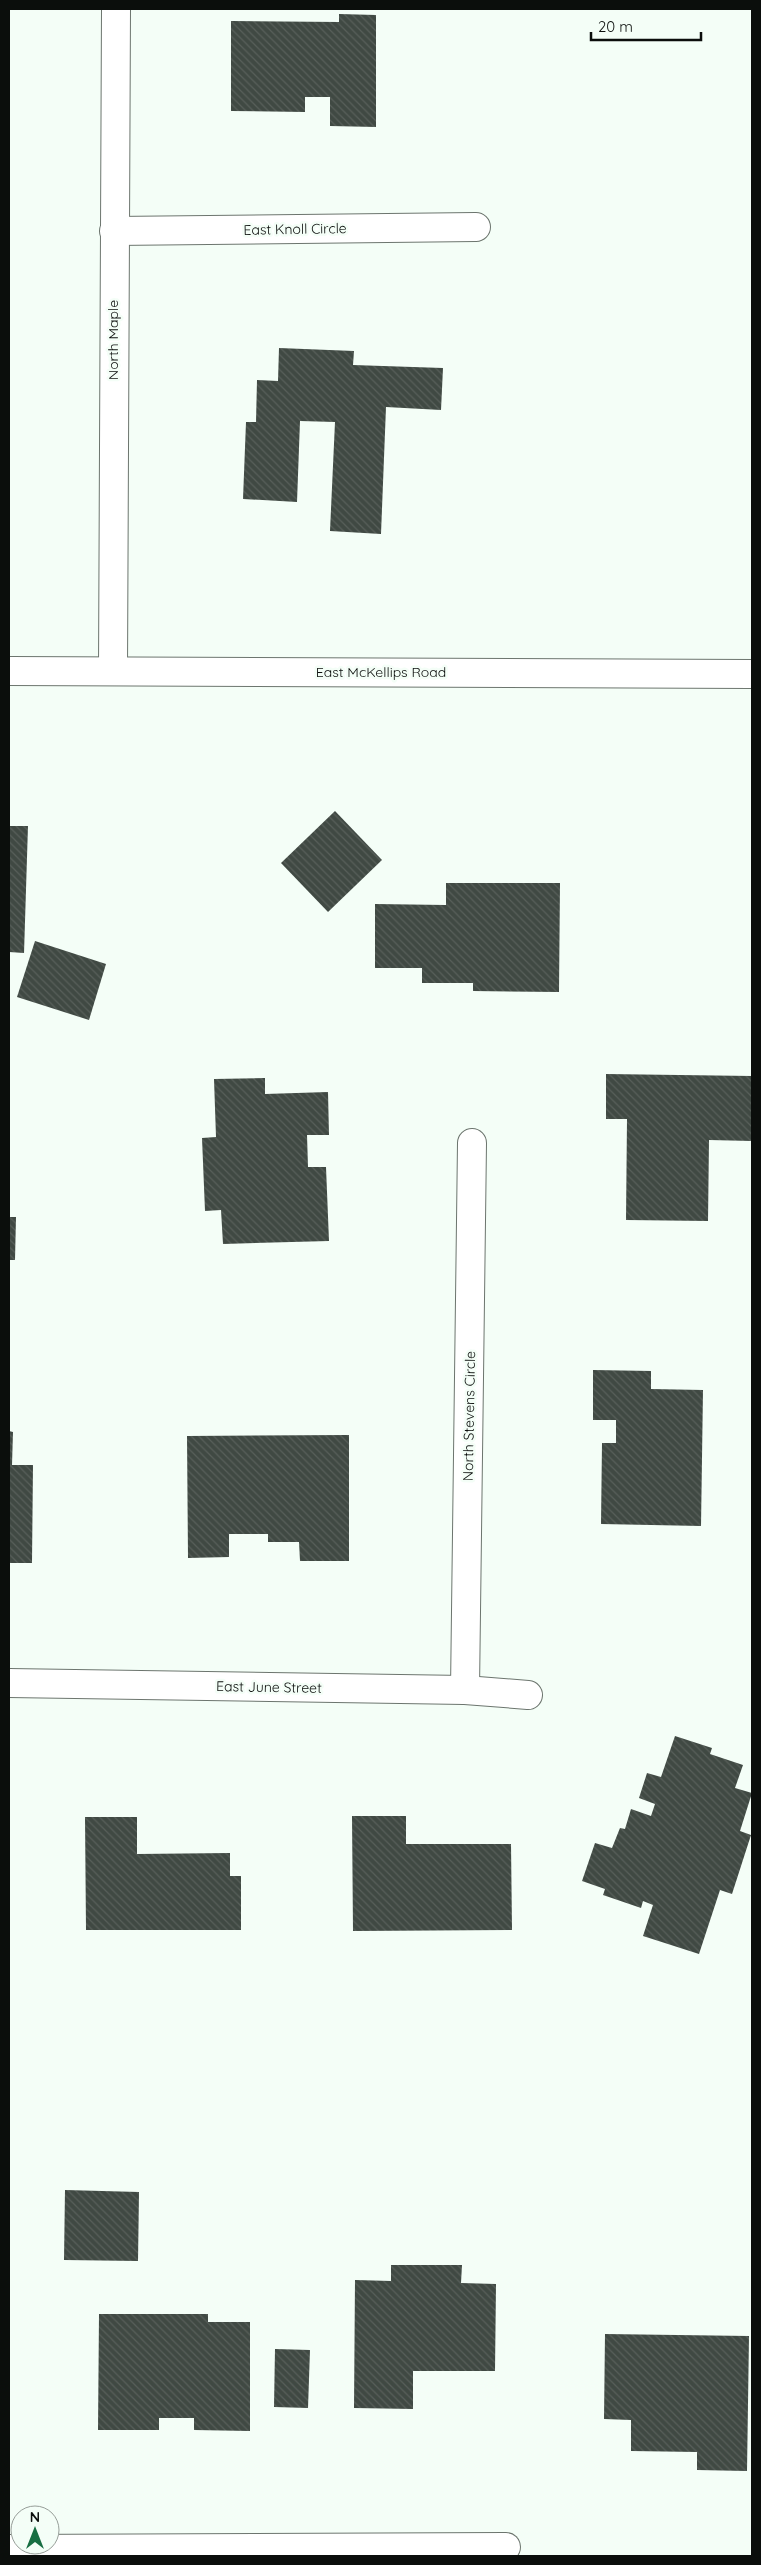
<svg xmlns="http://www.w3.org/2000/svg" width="761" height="2565" font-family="Quicksand,sans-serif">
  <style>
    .building { fill: url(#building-back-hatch) }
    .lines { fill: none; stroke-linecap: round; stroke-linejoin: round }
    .street-casing { stroke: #6c756e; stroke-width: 30 }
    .primary-casing { stroke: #6c756e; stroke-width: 30 }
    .street { stroke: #fff; stroke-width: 28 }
    .primary { stroke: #fff; stroke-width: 28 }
    .labels { text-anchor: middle; stroke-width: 5; stroke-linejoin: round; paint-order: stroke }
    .street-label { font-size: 14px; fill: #0b0e0c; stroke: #f4fef7 }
  </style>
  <defs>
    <pattern id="building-back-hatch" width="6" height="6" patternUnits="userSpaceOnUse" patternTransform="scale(1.25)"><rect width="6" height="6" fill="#404943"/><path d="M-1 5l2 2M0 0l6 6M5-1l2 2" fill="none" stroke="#585f5a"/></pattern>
  </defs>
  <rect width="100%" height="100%" fill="#f4fef7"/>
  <g class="building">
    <polygon points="339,14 376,15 376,127 330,126 330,97 305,97 305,112 231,111 231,21 339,22"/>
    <polygon points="279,348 354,351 353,365 443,368 441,410 386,407 381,534 330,531 335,422 300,421 297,502 243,499 246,422 256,422 257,380 278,381"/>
    <polygon points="335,811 382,860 328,912 281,863"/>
    <polygon points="9,826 28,826 24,953 9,952"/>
    <polygon points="446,883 560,883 559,992 473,991 473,983 422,983 422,968 375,968 375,904 446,905"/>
    <polygon points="35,941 106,964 89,1020 17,997"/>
    <polygon points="606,1074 752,1076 752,1141 709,1140 708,1221 626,1220 627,1119 606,1119"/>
    <polygon points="265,1078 265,1094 328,1092 329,1135 307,1135 308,1167 326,1167 329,1241 223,1244 221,1210 205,1211 202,1138 216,1137 214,1079"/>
    <polygon points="9,1217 16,1217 15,1260 9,1260"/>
    <polygon points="593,1370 651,1371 651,1389 703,1390 701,1526 601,1524 602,1443 616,1443 616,1420 593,1420"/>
    <polygon points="9,1431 13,1432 12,1465 33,1465 32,1563 9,1563"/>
    <polygon points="349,1435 349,1561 300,1561 299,1542 268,1542 268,1534 229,1534 229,1557 188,1558 187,1436"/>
    <polygon points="675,1736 712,1748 710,1754 743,1765 735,1788 752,1793 740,1831 751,1835 732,1894 720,1890 699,1954 643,1936 653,1905 643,1901 641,1908 603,1895 605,1889 582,1881 595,1843 612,1848 620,1828 625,1829 631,1809 651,1816 655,1804 639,1798 647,1773 661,1777"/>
    <polygon points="352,1816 406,1816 406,1844 511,1844 512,1930 353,1931"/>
    <polygon points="85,1817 137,1817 137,1854 230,1853 230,1876 241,1876 241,1930 86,1930"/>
    <polygon points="65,2190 139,2192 138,2261 64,2260"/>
    <polygon points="391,2265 462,2265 461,2283 496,2284 495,2371 413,2371 413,2409 354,2408 355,2280 391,2281"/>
    <polygon points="99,2314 208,2314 208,2322 250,2322 250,2431 194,2430 194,2418 159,2418 159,2430 98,2430"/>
    <polygon points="605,2334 749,2336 747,2471 697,2470 697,2452 631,2451 631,2420 604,2419"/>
    <polygon points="275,2349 310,2350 308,2408 274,2407"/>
  </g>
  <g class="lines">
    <defs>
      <g id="street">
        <polyline points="114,231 476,227"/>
        <polyline points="113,671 116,9"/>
        <polyline points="9,1683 465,1690 528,1695"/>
        <polyline points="465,1690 472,1143"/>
        <polyline points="9,2549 506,2547"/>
      </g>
      <polyline id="primary" points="9,671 752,674"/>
    </defs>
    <use href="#street" class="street-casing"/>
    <use href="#primary" class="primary-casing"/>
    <use href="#street" class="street"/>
    <use href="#primary" class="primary"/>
  </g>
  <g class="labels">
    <g class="street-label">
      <text transform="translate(295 229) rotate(-1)" y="5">East Knoll Circle</text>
      <text transform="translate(113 340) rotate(-90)" y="5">North Maple</text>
      <text x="381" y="677">East McKellips Road</text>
      <text transform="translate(469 1416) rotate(-89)" y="5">North Stevens Circle</text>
      <text transform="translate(269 1687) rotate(1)" y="5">East June Street</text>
    </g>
  </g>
  <rect width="761" height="2565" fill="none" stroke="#0b0e0c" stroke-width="20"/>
  <g transform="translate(35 2530)"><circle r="24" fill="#f4fef7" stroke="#979e99"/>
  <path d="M0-4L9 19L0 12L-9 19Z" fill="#176e42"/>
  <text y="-8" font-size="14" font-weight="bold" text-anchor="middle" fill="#0b0e0c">N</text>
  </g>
  <path d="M591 32v8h110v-8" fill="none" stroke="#0b0e0c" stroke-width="2.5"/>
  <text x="598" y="32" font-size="15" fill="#0b0e0c" stroke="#f4fef7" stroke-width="4" paint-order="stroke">20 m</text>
</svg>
